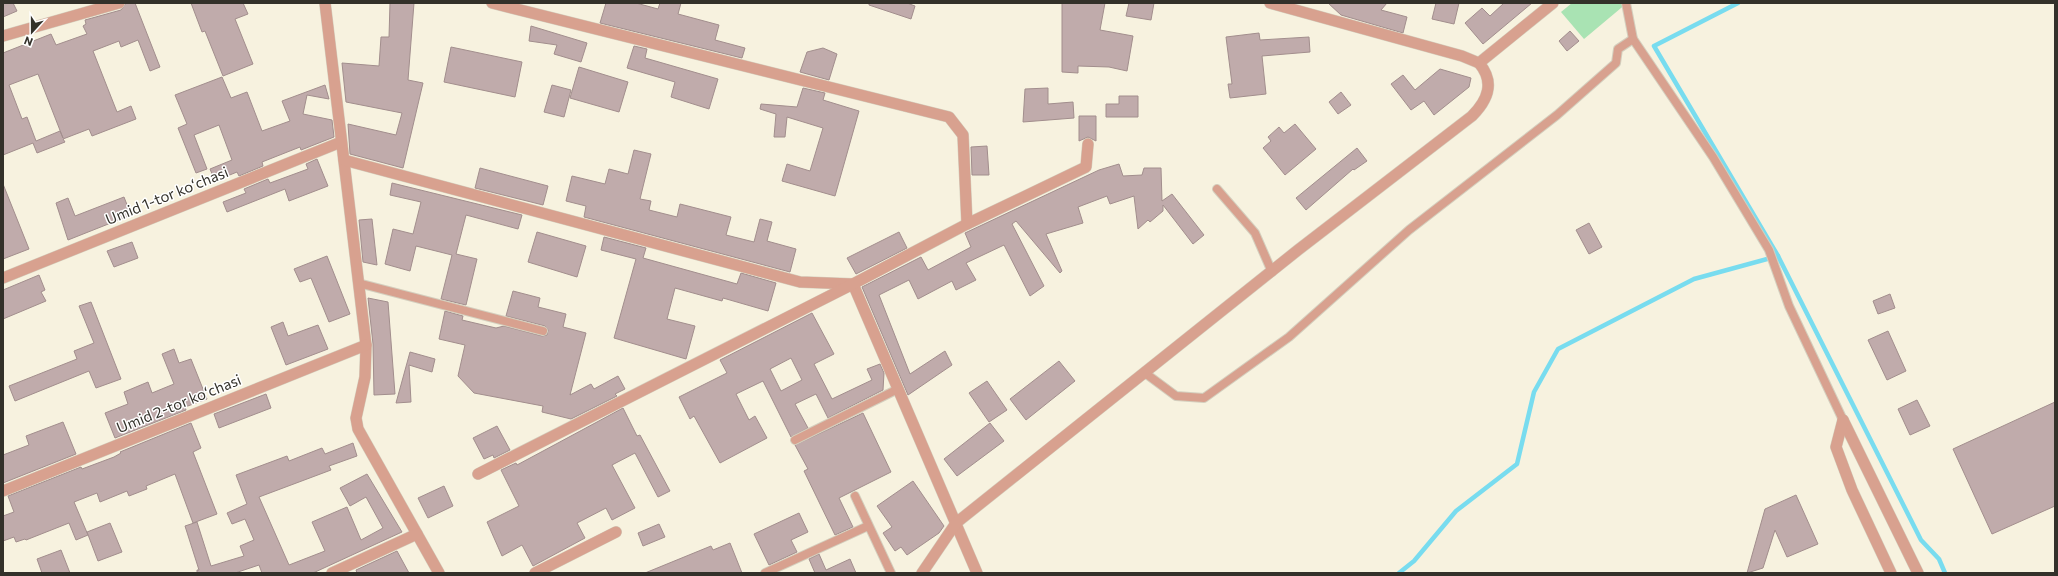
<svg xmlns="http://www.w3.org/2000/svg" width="2058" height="576" font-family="Commissioner,sans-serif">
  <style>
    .green { fill: #a9e3b3 }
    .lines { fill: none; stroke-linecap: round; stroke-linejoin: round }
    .stream { stroke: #78dcef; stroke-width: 4.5 }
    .building { fill: #c0abab; stroke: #a28e8d; fill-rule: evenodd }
    .service-casing { stroke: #d4cfbe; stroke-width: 10 }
    .minor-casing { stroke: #d4cfbe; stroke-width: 12 }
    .service { stroke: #d8a18f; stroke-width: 8 }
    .minor { stroke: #d8a18f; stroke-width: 11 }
    .labels { text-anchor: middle; stroke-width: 3; stroke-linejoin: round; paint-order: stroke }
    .street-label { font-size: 15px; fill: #33312a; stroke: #fff }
  </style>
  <rect width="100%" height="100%" fill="#f7f2df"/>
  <polygon class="green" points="1572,3 1627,3 1584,39 1561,12"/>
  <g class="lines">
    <g class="stream">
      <polyline points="1778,256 1921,540 1939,559 1945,573"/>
      <polyline points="1399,573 1414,561 1456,511 1517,464 1534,392 1558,349 1694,279 1778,256 1654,46 1738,3"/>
    </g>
  </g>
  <g class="building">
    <polygon points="3,3 13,3 17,11 3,17"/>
    <path d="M126,3H135L160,67L150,71L138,40L121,47L119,41L93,51L117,112L131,106L136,119L92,136L89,129L63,139L65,142L37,153L33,143L3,155V53L51,34L56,45L87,34L83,26L86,24L85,20L121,10ZM38,74L63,138L60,131L36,141L27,117L22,119L9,85Z"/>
    <polygon points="191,3 243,3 248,14 235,19 253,64 223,76 205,31 202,32"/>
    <polygon points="390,3 414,3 408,80 423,83 403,168 350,154 348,124 396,135 402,113 346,102 342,63 379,66 381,37 389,37"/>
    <polygon points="606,3 636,3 658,9 660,3 681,3 678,14 719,25 715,40 745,48 742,58 600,23"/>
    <polygon points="869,3 907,3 915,6 911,19 869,5"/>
    <polygon points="1062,3 1105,3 1100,30 1133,36 1127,71 1109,67 1078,66 1078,73 1062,72"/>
    <polygon points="1129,3 1154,3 1151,20 1126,16"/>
    <polygon points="1328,3 1387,3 1381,10 1407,17 1403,33 1341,15"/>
    <polygon points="1436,3 1459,3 1454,24 1432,19"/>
    <polygon points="1504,3 1532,3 1483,44 1465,23 1482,8 1490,16"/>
    <polygon points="531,26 587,43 581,62 554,54 557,45 529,41"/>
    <polygon points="1570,31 1579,41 1567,51 1559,41"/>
    <polygon points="1259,33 1260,40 1309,37 1310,52 1262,56 1266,94 1230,98 1228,84 1232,84 1226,37"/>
    <polygon points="634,46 647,49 645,58 718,79 709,109 671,97 675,82 627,68"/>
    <polygon points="451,47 522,62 515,97 444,82"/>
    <polygon points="823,48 837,54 829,80 800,72 807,52"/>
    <polygon points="579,67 628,82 619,112 570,98"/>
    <polygon points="1440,69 1471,78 1469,87 1434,115 1424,101 1411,110 1391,84 1403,75 1415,90"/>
    <polygon points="222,77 231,98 247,92 262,131 290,121 282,101 325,85 329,99 307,95 303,114 332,120 334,137 301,150 300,147 262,162 263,166 239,176 237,172 215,181 210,169 232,160 219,125 194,135 207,169 196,173 178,128 187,124 175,95"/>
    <polygon points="552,85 571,90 564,117 544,112"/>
    <polygon points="803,88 825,93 823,100 859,111 835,196 782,181 787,164 810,171 823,128 787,117 785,137 774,137 776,114 760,109 761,104 797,107"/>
    <polygon points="1048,88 1048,104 1073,102 1074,118 1023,122 1025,89"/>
    <polygon points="1341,92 1351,105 1338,114 1329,102"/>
    <polygon points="1119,96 1138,96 1138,117 1106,117 1106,104 1119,104"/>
    <polygon points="1079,116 1096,116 1096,141 1088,137 1079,141"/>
    <polygon points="1295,124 1316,149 1285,175 1263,148 1271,141 1268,137 1279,127 1284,133"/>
    <polygon points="987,146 989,175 972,175 971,147"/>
    <polygon points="1357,148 1367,161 1354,170 1353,169 1306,210 1296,198"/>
    <polygon points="634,150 651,154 640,199 651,201 649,210 677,217 680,204 731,217 726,235 754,242 760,219 772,222 767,241 796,249 790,272 584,217 586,206 566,201 572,176 605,184 609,169 628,174"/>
    <polygon points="317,159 328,186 289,201 285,189 227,212 223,202 246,193 244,189 268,179 270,183 308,169 306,164"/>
    <polygon points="1119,164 1123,176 1142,175 1144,168 1161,168 1162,201 1172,194 1204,235 1193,244 1163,205 1163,211 1150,222 1148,220 1138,229 1134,196 1110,204 1107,196 1078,207 1083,223 1046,234 1062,271 1060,273 1016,221 1012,224 1044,286 1030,296 1004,245 966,263 976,280 956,290 952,281 918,299 909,280 879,295 910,374 945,351 952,365 908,395 862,287 921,257 928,270 971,247 965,233 1099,170"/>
    <polygon points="480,168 548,186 543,205 475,188"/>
    <polygon points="392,183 522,215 518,229 466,215 456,254 477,259 466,305 441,299 452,255 416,246 410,271 385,264 393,229 413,234 421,202 390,195"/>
    <polygon points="3,184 29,249 3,259"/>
    <polygon points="124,197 131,215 68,240 56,203 68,198 75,216"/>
    <polygon points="372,219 377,265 363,262 359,220"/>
    <polygon points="1589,223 1602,247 1589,254 1576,230"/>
    <polygon points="537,232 586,246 577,277 528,262"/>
    <polygon points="899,232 907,248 856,274 847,258"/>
    <polygon points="604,237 646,248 643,258 737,284 741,273 776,283 768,311 723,298 722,301 675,288 667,319 695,326 686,359 614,338 636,259 601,250"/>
    <polygon points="132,242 138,258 114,267 107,251"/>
    <polygon points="327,256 350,314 329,322 311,278 300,282 294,269"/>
    <polygon points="39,275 45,290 41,292 46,301 3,319 3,290"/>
    <polygon points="513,291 540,298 538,307 566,314 563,327 586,333 570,395 591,384 594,389 618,376 625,389 615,394 617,396 571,419 542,412 543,406 474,393 458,376 465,345 439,339 445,311 463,316 462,320 496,328 504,326 542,336 547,335 548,330 545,326 506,316"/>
    <polygon points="1890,294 1895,308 1878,314 1873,301"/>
    <polygon points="368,298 388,302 395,394 374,395 373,344"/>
    <polygon points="91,302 121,379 96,388 89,371 15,401 9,386 77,359 74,351 94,343 79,306"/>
    <path d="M812,313L834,354L814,364L832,399L872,380L867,369L880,364L884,373L883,390L828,418L816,394L795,404L808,428L791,437L763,381L736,394L749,420L755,416L767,438L720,463L694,416L690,419L679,397L727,373L720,360ZM791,358L802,380L781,391L770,369Z"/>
    <polygon points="283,322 288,336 318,325 328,349 286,365 271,327"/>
    <polygon points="1888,331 1906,371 1887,380 1868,340"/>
    <polygon points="174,349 179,363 191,359 207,399 185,407 186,410 115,438 105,413 128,404 124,392 148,382 152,393 174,384 162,354"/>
    <polygon points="410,352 435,359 432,372 409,365 411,402 396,403"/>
    <polygon points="1059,361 1075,381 1026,420 1010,399"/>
    <polygon points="987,381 1007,410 989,422 969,393"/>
    <polygon points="266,394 271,408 219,428 214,414"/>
    <polygon points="1917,400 1930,426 1910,435 1898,409"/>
    <polygon points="2055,402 2055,506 1992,534 1953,449"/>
    <polygon points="623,408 637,436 640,435 670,491 658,497 635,453 612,465 635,508 612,520 606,508 577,523 585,538 533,566 522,545 502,556 487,522 519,506 501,470 516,463 517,465"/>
    <polygon points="863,413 891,472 839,498 853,527 835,535 804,471 808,469 795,445"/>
    <polygon points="63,422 76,454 3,483 3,455 29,445 26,436"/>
    <polygon points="191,423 201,448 193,452 217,514 193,523 175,474 146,486 147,489 129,496 127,491 100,502 97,493 74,502 88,535 76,540 69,523 26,540 25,539 16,542 14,537 3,541 3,516 14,512 8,496 81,467 82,469 114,457 121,453 120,452"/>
    <polygon points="990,423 1004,441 957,476 944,459"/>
    <polygon points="497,426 510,450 494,458 493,455 484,459 473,438"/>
    <polygon points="353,443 357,456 329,466 331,470 259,497 289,565 325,551 312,522 347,507 361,540 383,528 366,497 350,506 340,488 367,474 402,532 313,573 262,573 259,565 235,573 197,573 197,570 199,570 185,526 197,522 211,566 244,556 240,546 254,540 245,519 232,524 227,513 247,504 236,475 287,456 289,461 322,448 325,454"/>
    <polygon points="913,481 944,526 939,533 907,555 901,547 895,551 883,533 892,527 877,506"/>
    <polygon points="444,486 453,506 428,518 418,498"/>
    <polygon points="1796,495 1818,544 1787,557 1775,530 1763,568 1747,573 1765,509"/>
    <polygon points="799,513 808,532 791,540 797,552 769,565 754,534"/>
    <polygon points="110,523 122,552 98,561 87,532"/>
    <polygon points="659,524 665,537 643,546 638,533"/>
    <polygon points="730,543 742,573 645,573 711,546 713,550"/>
    <polygon points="61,550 70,573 42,573 37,559"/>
    <polygon points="397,551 409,573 357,573 356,570"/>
    <polygon points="819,554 826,570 850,559 856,573 815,573 809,559"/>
  </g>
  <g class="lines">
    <defs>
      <g id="service">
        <polyline points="1626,3 1633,39 1713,157 1769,250 1789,306 1843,420"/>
        <polyline points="1217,189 1255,233 1272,272"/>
        <polyline points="358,283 543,331"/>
        <polyline points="1145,373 1176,396 1204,398 1289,337 1409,230 1557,115 1616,63 1618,49 1633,39"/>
        <polyline points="795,440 898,389"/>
        <polyline points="855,496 891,573"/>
        <polyline points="765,573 868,526"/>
      </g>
      <g id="minor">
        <polyline points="325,3 366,345 365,377 356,418 358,429 439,573"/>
        <polyline points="492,3 949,117 963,135 967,224"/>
        <polyline points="1270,3 1462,56 1479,63 1553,3"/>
        <polyline points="3,36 119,3"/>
        <polyline points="344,160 800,282 853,284 977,573"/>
        <polyline points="3,278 341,142"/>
        <polyline points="1843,420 1918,573"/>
        <polyline points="1843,420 1836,447 1852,490 1891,573"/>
        <polyline points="478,474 853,284 967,224 1086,167 1088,144"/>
        <polyline points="3,491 366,345"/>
        <polyline points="332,573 417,534"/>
        <polyline points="535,573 616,532"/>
        <path d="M922,573L956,523L1298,250L1472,116C1488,100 1495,82 1479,63"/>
      </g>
    </defs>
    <use href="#service" class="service-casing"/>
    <use href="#minor" class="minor-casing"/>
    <use href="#service" class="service"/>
    <use href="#minor" class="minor"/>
  </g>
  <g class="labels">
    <g class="street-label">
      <text transform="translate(167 196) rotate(-22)" y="5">Umid 1-tor koʻchasi</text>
      <text transform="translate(179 404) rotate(-22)" y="5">Umid 2-tor koʻchasi</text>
    </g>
  </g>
  <rect width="2058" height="576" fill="none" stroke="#33312a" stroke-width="8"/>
  <g transform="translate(32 32) rotate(201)" stroke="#ffffff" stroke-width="3" paint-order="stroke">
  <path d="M0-3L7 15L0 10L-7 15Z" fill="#33312a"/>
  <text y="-6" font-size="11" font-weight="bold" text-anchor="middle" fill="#33312a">N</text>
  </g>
</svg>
